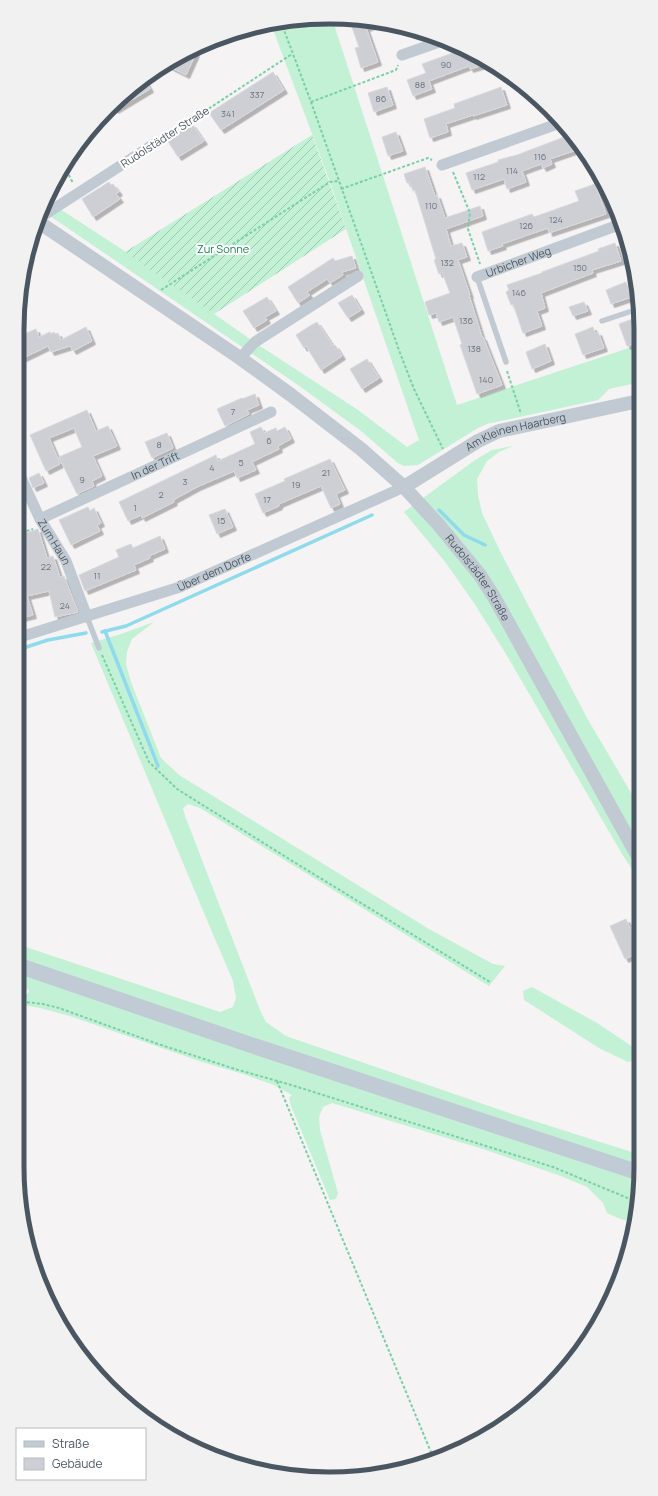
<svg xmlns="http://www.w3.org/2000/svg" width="658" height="1496" font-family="Manrope,sans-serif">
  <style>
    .grass { fill: #c3f1d5 }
    .garden { fill: url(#garden-furrows) }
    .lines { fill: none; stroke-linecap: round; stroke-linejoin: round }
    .stream { stroke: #90daee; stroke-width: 3.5 }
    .building { fill: #cdcfd5; stroke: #d7d9de; filter: url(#shadow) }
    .path { stroke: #7ad0a6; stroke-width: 2; stroke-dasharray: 3 2; stroke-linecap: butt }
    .service { stroke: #c1cad2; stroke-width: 5.5 }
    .minor { stroke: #c1cad2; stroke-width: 11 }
    .tertiary { stroke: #c1cad2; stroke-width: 14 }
    .secondary { stroke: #c1cbd6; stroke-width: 16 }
    .labels { text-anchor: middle; stroke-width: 4; stroke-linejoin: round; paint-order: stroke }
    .number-label { font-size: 9px; fill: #6b747e }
    .street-label { font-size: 11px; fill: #4a5661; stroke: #fff }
    .park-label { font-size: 11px; fill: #17864f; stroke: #fff }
    .rim { fill: none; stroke: #4a5661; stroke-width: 5 }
  </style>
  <defs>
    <pattern id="garden-furrows" width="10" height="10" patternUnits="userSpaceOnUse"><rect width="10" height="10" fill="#c3f1d5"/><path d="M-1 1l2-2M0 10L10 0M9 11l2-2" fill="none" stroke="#a0c6b0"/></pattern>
    <filter id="shadow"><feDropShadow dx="3.5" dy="3.5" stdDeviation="0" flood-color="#0004"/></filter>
  </defs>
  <rect width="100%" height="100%" fill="#f5f3f3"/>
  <g class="grass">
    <polygon points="309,18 332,18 457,405 638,345 639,387 632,384 609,389 598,400 487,424 478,428 418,465 404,466 398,463 361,431 298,385 50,216 60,209 126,252 257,344 358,410 407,447 419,440 330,182 271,24"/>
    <polygon points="513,446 499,452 487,461 477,479 478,495 482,513 502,555 587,718 640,808 640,881 622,854 509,659 474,603 446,563 404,512 475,460 492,450"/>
    <polygon points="154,622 132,639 127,652 126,664 131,682 161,758 179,775 429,929 493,964 505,966 489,986 200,808 188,804 183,808 185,816 260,1010 266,1022 286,1036 512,1114 641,1155 641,1167 632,1220 628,1221 618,1218 607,1213 603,1203 587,1187 561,1176 486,1150 332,1103 323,1107 319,1117 320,1130 338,1193 336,1199 330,1200 291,1106 289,1098 292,1095 274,1085 243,1074 202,1062 70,1016 40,1008 17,1004 17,993 28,994 29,990 17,986 17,944 220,1012 233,1007 236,998 233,981 204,913 91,643 121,634"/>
    <polygon points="532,987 597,1023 636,1049 636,1060 628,1062 599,1048 524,1000 523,991"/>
  </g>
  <polygon class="garden" points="312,135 346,229 214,314 125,252"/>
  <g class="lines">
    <g class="stream">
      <polyline points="439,510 464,535 485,545"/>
      <polyline points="105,631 158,766"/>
      <polyline points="102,632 126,626 372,515"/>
      <polyline points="17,650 48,640 86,633"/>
    </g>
  </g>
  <g class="building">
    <polygon points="349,19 370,20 381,22 366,28 378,62 361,68 355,48 359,47"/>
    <polygon points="190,50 196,53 186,75 166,65"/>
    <polygon points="461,50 486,64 470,69 469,66 429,81 432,89 413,96 407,80 426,73 422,64"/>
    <polygon points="273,72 284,90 221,130 209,113"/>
    <polygon points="144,78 150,89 115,110 112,106"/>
    <polygon points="387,87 393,105 374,112 368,93"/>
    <polygon points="501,87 507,105 473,116 473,115 446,124 448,132 430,138 424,119 455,108 454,104"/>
    <polygon points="192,124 204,141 178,157 167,140"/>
    <polygon points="396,132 403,151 388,156 382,137"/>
    <polygon points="572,134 576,139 582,148 550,159 552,164 543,168 541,164 522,171 526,182 507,189 504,179 472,190 466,173 498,162 498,160 517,155"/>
    <polygon points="425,167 435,196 437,195 445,218 480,206 483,216 446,229 451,246 462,243 467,257 458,260 470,295 469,295 482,337 483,337 502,385 477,394 460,345 462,344 453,317 439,322 436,313 429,315 425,302 450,293 442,272 439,274 434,260 436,259 415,190 413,191 410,182 407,183 404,174"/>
    <polygon points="109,182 111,185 113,184 119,192 116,194 120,199 93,217 82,199"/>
    <polygon points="595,184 606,214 549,233 548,228 502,244 503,246 488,251 482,232 532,214 534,217 579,201 575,191"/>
    <polygon points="615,243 621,261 592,270 593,273 541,293 545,308 537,311 542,326 523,333 513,304 511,305 506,292 509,290 507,285 542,273 542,272 599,251 598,249"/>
    <polygon points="352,256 356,268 342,272 343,275 330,283 327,279 307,292 310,295 298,303 288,287 333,258 335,261"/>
    <polygon points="626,282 632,297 611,304 606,290"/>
    <polygon points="352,295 361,310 348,318 338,303"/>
    <polygon points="267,297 276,311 265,317 267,320 254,328 243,311"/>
    <polygon points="584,302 588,311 573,316 569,307"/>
    <polygon points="638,317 638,342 627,346 619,324"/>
    <polygon points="317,322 333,346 335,345 342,356 321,370 306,346 304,348 296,335 313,324 314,324"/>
    <polygon points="86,327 92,341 73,351 70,346 51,352 48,346 17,361 17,342 24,339 22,335 36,329 39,337 50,332 51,334 54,332 55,334 58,333 61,340"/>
    <polygon points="593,327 595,333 598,332 604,348 583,355 575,334"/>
    <polygon points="545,344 551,361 532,369 526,352"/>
    <polygon points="367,359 379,378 362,389 350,369"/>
    <polygon points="255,394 259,405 247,410 249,414 225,426 217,409 242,398 242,399"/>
    <polygon points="87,410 96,431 108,426 117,446 93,456 102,476 92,481 94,486 77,494 59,457 82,447 74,428 49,438 60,464 46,471 30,435"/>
    <polygon points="261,427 264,433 276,428 277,431 285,427 291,439 278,446 279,449 252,462 256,470 237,478 234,471 197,487 173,500 174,502 142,518 141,515 128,521 119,502 216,455 218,461 255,444 250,432"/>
    <polygon points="167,433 173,448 152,458 145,442"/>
    <polygon points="330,459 345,490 336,494 340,504 331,508 321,486 279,504 279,506 263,513 255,494 285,481 284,479"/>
    <polygon points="39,473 44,483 33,488 29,478"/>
    <polygon points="88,507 90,511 94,508 101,523 97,525 100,531 71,545 59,520"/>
    <polygon points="225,509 233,527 217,534 209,515"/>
    <polygon points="38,529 47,558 53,556 60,577 64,576 78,612 55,617 49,591 27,596 33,615 17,619 17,597 24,595 17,572 17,560 24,558 17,536"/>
    <polygon points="160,536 165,549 149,556 150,558 134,565 136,570 85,591 79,575 119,557 116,550 131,544 133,548"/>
    <polygon points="626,919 630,928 633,926 640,942 640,952 625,959 610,926"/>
  </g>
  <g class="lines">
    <g class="path">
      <polyline points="281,22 311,102 400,353 414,389 443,449"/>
      <polyline points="311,102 396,70 398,65"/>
      <polyline points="167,136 292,54"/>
      <polyline points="64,166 73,183"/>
      <polyline points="453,172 470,213 468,229 480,264"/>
      <polyline points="341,189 428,158 432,160"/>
      <polyline points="161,290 330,182 338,181"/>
      <polyline points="507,371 521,414"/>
      <polyline points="17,534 33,529"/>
      <polyline points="102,655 149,762 177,789 294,862 490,982"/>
      <polyline points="17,1001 43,1004 59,1008 158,1044 235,1069 288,1084 553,1167 635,1201"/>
      <polyline points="277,1081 433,1457"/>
    </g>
    <g class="service">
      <polyline points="477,277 506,362"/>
      <polyline points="602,321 638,309"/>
      <polyline points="87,617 99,648"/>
    </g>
    <g class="minor">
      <polyline points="402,55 442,41"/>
      <polyline points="442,165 560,123"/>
      <polyline points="614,203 621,224"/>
      <polyline points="38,219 157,142"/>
      <path id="s1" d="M477,277L621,224"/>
      <polyline points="240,358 255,342 358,276"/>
      <path id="s2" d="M17,469L40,519L66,561L87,617"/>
      <path id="s3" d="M40,519L271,412"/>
      <path id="s4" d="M17,638L180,587L404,487"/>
    </g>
    <g class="tertiary">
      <path id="s5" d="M37,221L240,358L291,395L361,449L404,487L438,524L480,575L494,597L640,860"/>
      <path id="s6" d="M404,487L478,441L499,431L639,401"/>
    </g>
    <polyline class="secondary" points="17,965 248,1044 640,1173"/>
  </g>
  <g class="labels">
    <g class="number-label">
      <text x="446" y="68">90</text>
      <text x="420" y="88">88</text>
      <text x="257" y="98">337</text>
      <text x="381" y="102">86</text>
      <text x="228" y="117">341</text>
      <text x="540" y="160">116</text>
      <text x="512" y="174">114</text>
      <text x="479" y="180">112</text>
      <text x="431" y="209">110</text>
      <text x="556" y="223">124</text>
      <text x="526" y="229">126</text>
      <text x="447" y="266">132</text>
      <text x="580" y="271">150</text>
      <text x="519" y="296">146</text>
      <text x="466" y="324">136</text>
      <text x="474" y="352">138</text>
      <text x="486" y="383">140</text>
      <text x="233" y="415">7</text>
      <text x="269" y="444">6</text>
      <text x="159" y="448">8</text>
      <text x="241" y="466">5</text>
      <text x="212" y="471">4</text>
      <text x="326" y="476">21</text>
      <text x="82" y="483">9</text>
      <text x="185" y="485">3</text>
      <text x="296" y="488">19</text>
      <text x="161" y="498">2</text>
      <text x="267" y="503">17</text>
      <text x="135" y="511">1</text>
      <text x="221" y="524">15</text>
      <text x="46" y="570">22</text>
      <text x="97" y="579">11</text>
      <text x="65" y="609">24</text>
    </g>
    <g class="street-label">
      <text transform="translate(165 137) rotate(-33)" y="4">Rudolstädter Straße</text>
      <text dy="4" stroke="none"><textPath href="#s1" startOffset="44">Urbicher Weg</textPath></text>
      <text dy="4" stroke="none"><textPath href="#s6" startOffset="126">Am Kleinen Haarberg</textPath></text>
      <text dy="4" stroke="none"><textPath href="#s3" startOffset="127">In der Trift</textPath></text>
      <text dy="4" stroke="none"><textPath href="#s2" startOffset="82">Zum Haun</textPath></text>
      <text dy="4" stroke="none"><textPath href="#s4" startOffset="208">Über dem Dorfe</textPath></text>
      <text dy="4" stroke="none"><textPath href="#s5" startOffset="571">Rudolstädter Straße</textPath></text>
    </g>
    <g class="park-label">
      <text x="223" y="253">Zur Sonne</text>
    </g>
  </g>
  <path d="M0 0H658V1496H0ZM329 24H329A305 305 0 0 1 634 329V1167A305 305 0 0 1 329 1472H329A305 305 0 0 1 24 1167V329A305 305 0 0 1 329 24Z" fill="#f1f1f2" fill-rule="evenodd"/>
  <path class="rim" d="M329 24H329A305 305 0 0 1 634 329V1167A305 305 0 0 1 329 1472H329A305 305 0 0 1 24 1167V329A305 305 0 0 1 329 24Z"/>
  <rect x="16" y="1428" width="130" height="52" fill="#ffffff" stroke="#b7bbc0"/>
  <rect x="24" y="1441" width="20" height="6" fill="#c1cbd6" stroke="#b7bbc0"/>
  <text x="52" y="1448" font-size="12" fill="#4a5661">Straße</text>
  <rect x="24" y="1458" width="20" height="12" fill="#cdcfd5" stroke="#b7bbc0"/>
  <text x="52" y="1468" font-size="12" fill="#4a5661">Gebäude</text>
</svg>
